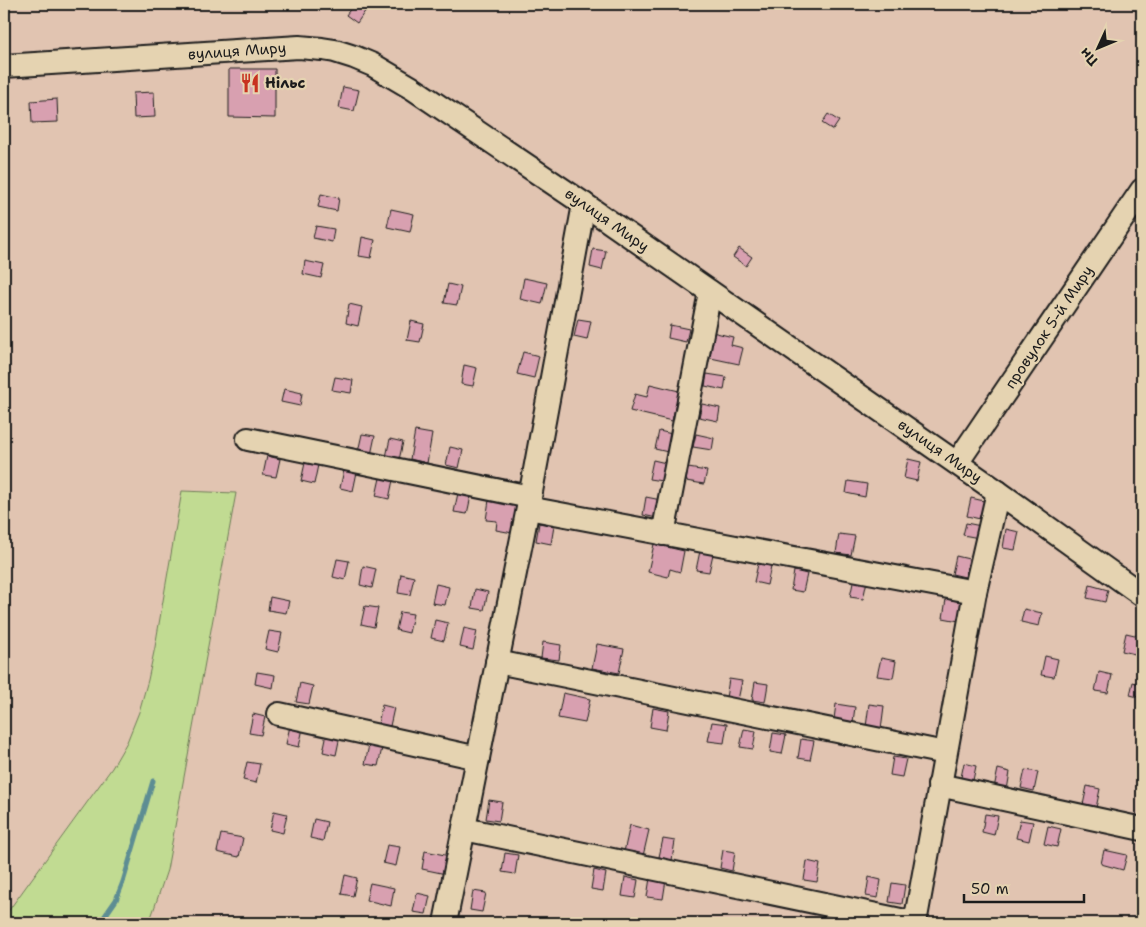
<svg xmlns="http://www.w3.org/2000/svg" width="1146" height="927" font-family="'Shantell Sans',sans-serif">
  <style>
    .green { fill: #c1db92; stroke: #6e7c57 }
    .lines { fill: none; stroke-linecap: round; stroke-linejoin: round }
    .stream { stroke: #5d8d93; stroke-width: 5 }
    .building { fill: #d8a0b0; stroke: #1c1c1c }
    .minor-casing { stroke: #1c1c1c; stroke-width: 26 }
    .minor { stroke: #e5d3b1; stroke-width: 22 }
    .labels { text-anchor: middle; stroke-width: 4.5; stroke-linejoin: round; paint-order: stroke }
    .street-label { font-size: 15px; fill: #1c1c1c; stroke: #e5d3b1 }
    .poi-label { font-size: 15px; font-weight: bold; fill: #1c1c1c; stroke: #e5d3b1; text-anchor: start }
  </style>
  <rect width="100%" height="100%" fill="#e1c4b1"/>
  <filter id="ink" filterUnits="userSpaceOnUse"><feTurbulence type="fractalNoise" baseFrequency=".02" numOctaves="2"/><feDisplacementMap in="SourceGraphic" scale="10" xChannelSelector="R" yChannelSelector="G"/><feConvolveMatrix kernelMatrix="1 2 1 2 8 2 1 2 1" color-interpolation-filters="sRGB"/></filter>
  <g filter="url(#ink)">
    <polygon class="green" points="182,491 236,493 167,870 155,906 149,923 4,923 4,917 112,768 127,742 139,712 148,680 155,647"/>
    <g class="lines">
      <polyline class="stream" points="100,923 116,900 123,882 153,781"/>
    </g>
    <g class="building">
      <polygon points="354,4 363,4 368,7 357,23 346,15"/>
      <polygon points="229,69 275,69 275,118 229,117"/>
      <polygon points="343,87 359,90 354,111 339,108"/>
      <polygon points="154,92 155,117 134,118 133,93"/>
      <polygon points="57,99 58,122 32,123 31,101"/>
      <polygon points="828,114 839,121 833,130 822,123"/>
      <polygon points="321,194 339,198 337,211 318,207"/>
      <polygon points="391,209 414,214 410,232 387,227"/>
      <polygon points="316,226 334,229 332,242 313,238"/>
      <polygon points="362,237 375,240 371,258 359,256"/>
      <polygon points="739,248 752,257 746,266 733,257"/>
      <polygon points="593,249 606,251 602,270 590,267"/>
      <polygon points="305,261 324,265 321,278 303,274"/>
      <polygon points="524,278 547,283 542,304 520,299"/>
      <polygon points="448,284 461,287 457,305 444,303"/>
      <polygon points="349,304 362,307 358,326 346,323"/>
      <polygon points="578,319 591,321 587,340 574,337"/>
      <polygon points="411,321 424,324 420,342 407,340"/>
      <polygon points="670,325 689,329 686,342 668,338"/>
      <polygon points="712,332 733,337 731,345 743,348 739,364 706,357"/>
      <polygon points="523,352 539,356 534,378 517,374"/>
      <polygon points="464,365 477,368 473,386 461,384"/>
      <polygon points="707,374 726,377 724,390 705,386"/>
      <polygon points="335,377 353,380 351,393 332,390"/>
      <polygon points="650,384 679,391 672,421 630,411 635,394 647,397"/>
      <polygon points="284,389 302,393 300,406 281,402"/>
      <polygon points="702,404 720,408 718,421 699,417"/>
      <polygon points="415,431 432,434 427,463 410,459"/>
      <polygon points="659,431 672,434 668,452 655,449"/>
      <polygon points="362,434 375,436 371,455 358,452"/>
      <polygon points="696,434 714,438 712,450 693,447"/>
      <polygon points="390,439 403,442 399,460 386,457"/>
      <polygon points="450,447 463,450 459,468 446,465"/>
      <polygon points="267,456 280,459 276,477 263,475"/>
      <polygon points="908,459 921,462 917,481 904,478"/>
      <polygon points="653,460 666,463 662,481 649,479"/>
      <polygon points="305,463 318,465 314,484 301,481"/>
      <polygon points="688,468 707,471 704,484 686,481"/>
      <polygon points="344,470 357,472 353,491 340,488"/>
      <polygon points="380,478 393,480 389,499 376,496"/>
      <polygon points="848,481 867,484 865,497 846,493"/>
      <polygon points="458,493 471,496 467,514 454,512"/>
      <polygon points="646,497 661,500 657,518 643,515"/>
      <polygon points="971,498 984,501 980,519 967,516"/>
      <polygon points="489,500 518,505 513,533 496,530 497,521 486,520"/>
      <polygon points="539,523 554,526 551,544 536,541"/>
      <polygon points="966,523 981,526 979,538 963,535"/>
      <polygon points="1006,529 1019,532 1015,550 1003,548"/>
      <polygon points="839,534 855,536 851,555 836,553"/>
      <polygon points="654,544 684,551 680,572 670,569 668,577 648,572"/>
      <polygon points="700,551 713,554 709,572 696,570"/>
      <polygon points="956,556 969,559 965,577 952,574"/>
      <polygon points="337,559 349,561 345,580 333,577"/>
      <polygon points="758,564 771,566 767,585 754,582"/>
      <polygon points="363,566 376,569 372,588 360,585"/>
      <polygon points="794,571 807,574 803,592 791,590"/>
      <polygon points="401,574 414,577 410,595 398,593"/>
      <polygon points="854,578 867,581 863,599 850,597"/>
      <polygon points="436,584 449,587 445,605 432,603"/>
      <polygon points="1090,585 1108,590 1105,602 1087,598"/>
      <polygon points="475,589 488,592 484,610 472,608"/>
      <polygon points="270,597 289,601 286,613 268,610"/>
      <polygon points="946,599 962,602 959,621 943,618"/>
      <polygon points="365,606 378,608 374,627 361,624"/>
      <polygon points="1024,609 1042,613 1039,626 1021,622"/>
      <polygon points="400,612 413,614 409,633 396,630"/>
      <polygon points="435,620 448,623 444,641 431,638"/>
      <polygon points="464,628 477,631 473,650 460,647"/>
      <polygon points="269,631 282,633 278,652 265,649"/>
      <polygon points="1126,633 1139,636 1135,654 1122,651"/>
      <polygon points="543,642 561,645 559,660 541,658"/>
      <polygon points="597,644 624,649 619,673 592,668"/>
      <polygon points="1045,656 1058,659 1054,677 1041,675"/>
      <polygon points="881,658 896,661 893,678 877,676"/>
      <polygon points="257,672 275,675 273,688 255,684"/>
      <polygon points="1099,672 1112,675 1108,693 1095,691"/>
      <polygon points="729,679 742,681 738,700 726,698"/>
      <polygon points="755,682 768,684 765,702 752,700"/>
      <polygon points="1133,682 1142,685 1142,698 1130,695"/>
      <polygon points="300,683 313,686 309,704 296,702"/>
      <polygon points="563,693 590,699 585,723 558,718"/>
      <polygon points="836,704 855,707 853,722 834,719"/>
      <polygon points="869,704 884,706 881,729 866,727"/>
      <polygon points="382,705 394,708 390,726 378,724"/>
      <polygon points="653,708 669,711 666,730 650,727"/>
      <polygon points="253,714 265,717 261,735 249,733"/>
      <polygon points="712,722 727,724 724,743 708,741"/>
      <polygon points="290,726 303,728 299,747 286,744"/>
      <polygon points="744,729 756,731 753,749 740,747"/>
      <polygon points="327,733 340,736 336,755 323,752"/>
      <polygon points="773,733 786,735 782,754 770,752"/>
      <polygon points="801,739 814,741 810,760 798,758"/>
      <polygon points="369,745 382,748 378,766 365,764"/>
      <polygon points="893,757 906,759 902,777 890,775"/>
      <polygon points="247,762 260,764 256,783 243,780"/>
      <polygon points="964,763 976,766 972,785 960,782"/>
      <polygon points="998,769 1010,772 1007,790 994,788"/>
      <polygon points="1025,770 1038,772 1034,791 1021,788"/>
      <polygon points="1087,786 1100,789 1096,808 1083,805"/>
      <polygon points="489,800 502,802 499,821 486,819"/>
      <polygon points="274,811 287,814 283,833 270,830"/>
      <polygon points="985,814 998,816 994,835 982,832"/>
      <polygon points="314,819 327,822 323,841 310,838"/>
      <polygon points="1020,820 1033,822 1029,841 1016,838"/>
      <polygon points="630,825 649,830 643,856 624,852"/>
      <polygon points="1048,826 1061,829 1057,847 1044,844"/>
      <polygon points="221,834 243,838 239,857 217,852"/>
      <polygon points="663,839 675,841 672,860 659,857"/>
      <polygon points="387,845 400,847 396,866 383,863"/>
      <polygon points="723,850 735,852 732,871 720,868"/>
      <polygon points="1104,850 1127,855 1123,870 1101,864"/>
      <polygon points="425,851 450,856 446,874 422,869"/>
      <polygon points="505,853 518,855 515,874 502,872"/>
      <polygon points="807,861 820,864 817,882 804,880"/>
      <polygon points="594,870 606,873 603,891 591,889"/>
      <polygon points="345,875 357,878 353,896 341,894"/>
      <polygon points="625,877 638,880 635,898 622,896"/>
      <polygon points="869,877 881,880 878,898 866,896"/>
      <polygon points="650,878 666,880 663,899 647,897"/>
      <polygon points="370,883 394,888 391,906 366,900"/>
      <polygon points="892,883 905,885 902,904 889,902"/>
      <polygon points="473,891 486,893 482,912 470,910"/>
      <polygon points="417,893 430,896 426,914 413,912"/>
      <polygon points="829,916 845,918 844,923 828,923"/>
    </g>
    <g class="lines">
      <defs>
        <g id="minor">
          <polyline points="4,66 299,47 322,49 335,51 354,57 373,65 412,88 584,204 998,492 1142,595"/>
          <polyline points="248,439 530,497"/>
          <polyline points="957,463 1142,190"/>
          <polyline points="528,508 975,592"/>
          <polyline points="663,534 710,292"/>
          <polyline points="497,662 945,753"/>
          <polyline points="279,714 478,758"/>
          <polyline points="939,785 1142,829"/>
          <polyline points="464,829 915,923 975,592 998,492"/>
          <polyline points="445,923 528,508 584,204"/>
        </g>
      </defs>
      <use href="#minor" class="minor-casing"/>
      <use href="#minor" class="minor"/>
    </g>
  </g>
  <defs>
    <symbol id="restaurant-bare" viewBox="-9 -9 18 18"><path d="M-5-6h1v4h1v-4h1v4h1v-4h1v5L-1.5 .5V6h-2V.5L-5-1ZM5-6V6H3V1.5H1.5Q1.5-4 5-6Z" fill="#c8321e" stroke="#e5d3b1" stroke-width="2.5" paint-order="stroke"/></symbol>
  </defs>
  <g fill-rule="evenodd">
    <use href="#restaurant-bare" x="236" y="69" width="28" height="28"/>
  </g>
  <g class="labels">
    <g class="street-label">
      <text transform="translate(237 51) rotate(-4)" y="5">вулиця Миру</text>
      <text transform="translate(607 220) rotate(35)" y="5">вулиця Миру</text>
      <text transform="translate(1049 327) rotate(-56)" y="5">провулок 5-й Миру</text>
      <text transform="translate(940 451) rotate(35)" y="5">вулиця Миру</text>
    </g>
    <g class="poi-label">
      <text x="265" y="88">Нільс</text>
    </g>
  </g>
  <rect width="1146" height="927" fill="none" stroke="#e5d3b1" stroke-width="20"/>
  <rect x="10" y="10" width="1126" height="907" fill="none" stroke="#1c1c1c" stroke-width="2" filter="url(#ink)"/>
  <g transform="translate(1098 48) rotate(226)" stroke="#e5d3b1" stroke-width="4" paint-order="stroke">
  <path d="M0-4L9 19L0 12L-9 19Z" fill="#1c1c1c"/>
  <text y="-8" font-size="14" font-weight="bold" text-anchor="middle" fill="#1c1c1c">Пн</text>
  </g>
  <path d="M964 894v8h120v-8" fill="none" stroke="#1c1c1c" stroke-width="2.5"/>
  <text x="971" y="894" font-size="15" fill="#1c1c1c" stroke="#e5d3b1" stroke-width="4" paint-order="stroke">50 m</text>
</svg>
